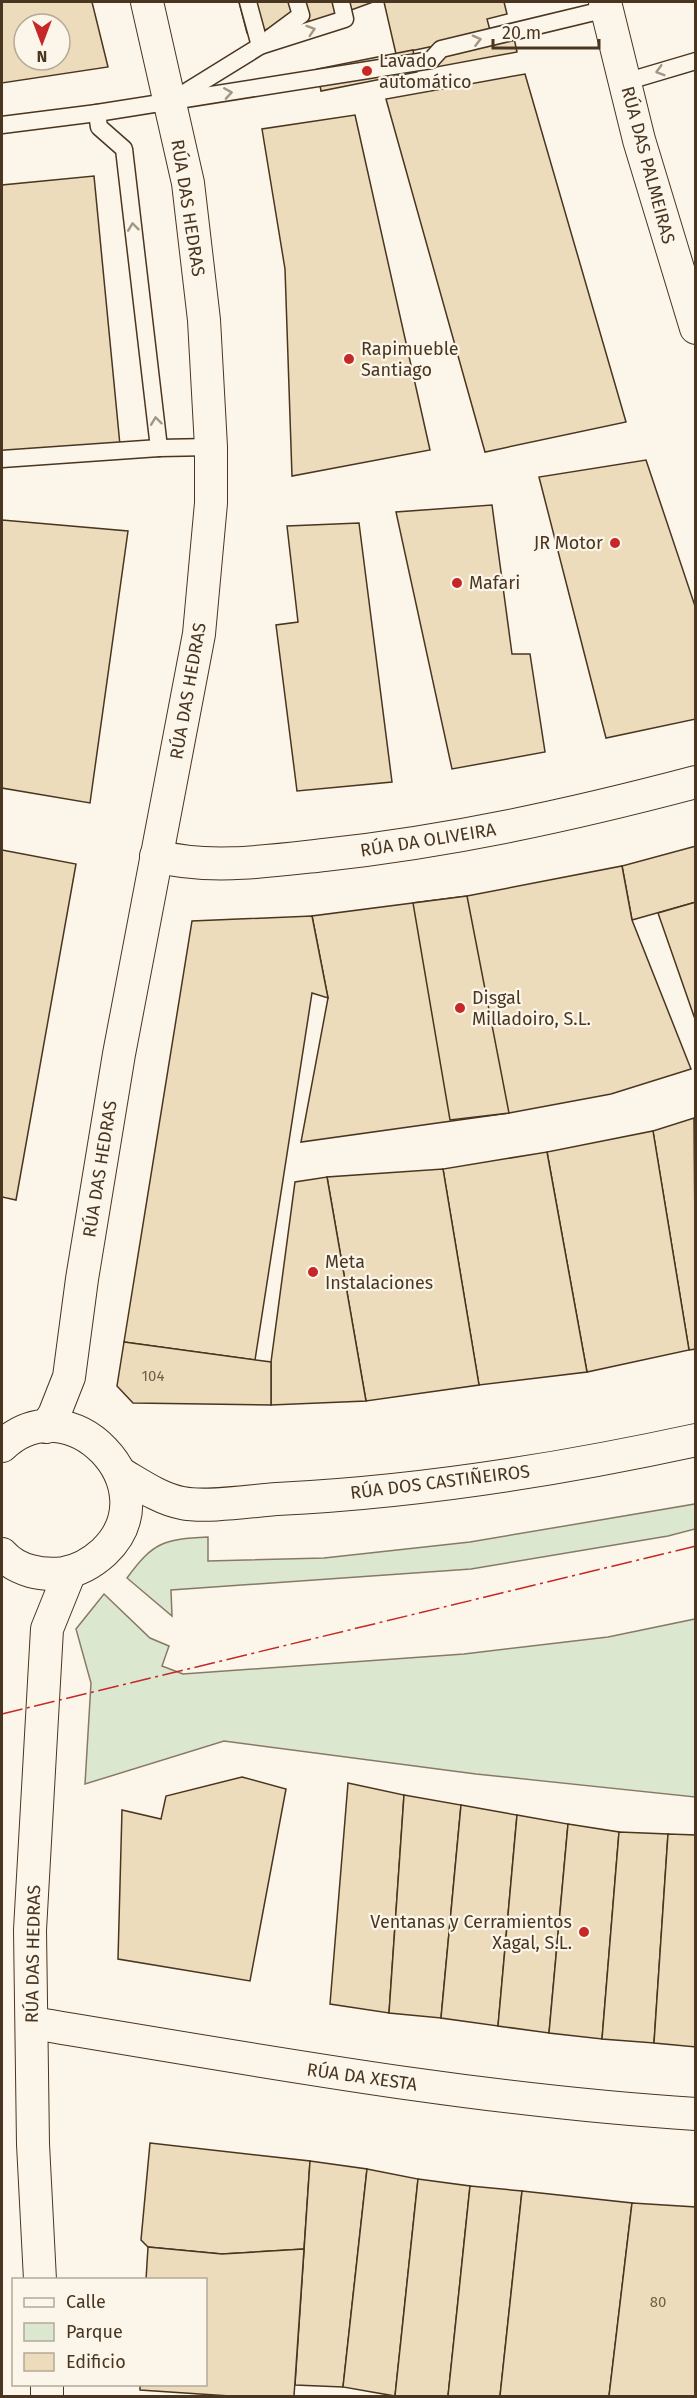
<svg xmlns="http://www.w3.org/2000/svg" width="697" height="2398" font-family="'Fira Sans',sans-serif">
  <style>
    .green { fill: #dce7d0; stroke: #887966; stroke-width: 1.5 }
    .building { fill: #ecdcbc; stroke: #4a3520; stroke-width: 1.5; fill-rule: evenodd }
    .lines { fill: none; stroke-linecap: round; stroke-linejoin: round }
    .lane-casing { stroke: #4a3520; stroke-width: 19 }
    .street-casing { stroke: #4a3520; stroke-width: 34 }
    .lane { stroke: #fbf6e9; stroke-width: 16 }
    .street { stroke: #fbf6e9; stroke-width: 32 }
    .power { stroke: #c62828; stroke-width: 1.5; stroke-dasharray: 21 4.5 3 4.5; stroke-linecap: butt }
    .oneway { stroke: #a29684 }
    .poi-dot { fill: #c62828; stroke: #fbf6e9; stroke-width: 2 }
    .labels { text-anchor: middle; stroke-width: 4.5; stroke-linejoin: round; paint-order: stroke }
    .number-label { font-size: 15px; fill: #725f47 }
    .poi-label { font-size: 18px; fill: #4a3520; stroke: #fbf6e9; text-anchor: start }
    .street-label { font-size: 18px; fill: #4a3520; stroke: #fbf6e9 }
  </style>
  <rect width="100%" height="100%" fill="#fbf6e9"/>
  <g class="green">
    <path d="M695,1504V1529L668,1536L471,1569L171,1590L172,1616L127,1578C153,1542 164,1539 208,1537V1561L324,1558L470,1542Z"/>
    <polygon points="104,1594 150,1638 169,1646 162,1666 183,1674 464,1654 608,1637 695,1619 695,1797 476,1774 224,1741 85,1784 91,1683 76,1629"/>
  </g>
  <g class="building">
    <path d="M2,2H92L108,67L2,83ZM24,24H60V60H24Z"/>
    <polygon points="239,2 373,2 332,17 247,33"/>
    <polygon points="384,2 504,2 507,14 487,19 491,34 396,54"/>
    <polygon points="514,38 517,52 431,68 428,54"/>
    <polygon points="413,50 417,72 321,91 317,69"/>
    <polygon points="525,74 626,422 485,452 386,99"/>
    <polygon points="355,115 430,450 292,476 285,269 262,129"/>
    <polygon points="94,176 120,445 2,457 2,185"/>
    <polygon points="646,460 696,609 696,719 606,738 539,477"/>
    <polygon points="492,505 512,654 530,654 545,752 452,769 396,512"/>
    <polygon points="2,520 128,531 90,803 2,788"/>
    <polygon points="359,523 392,782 297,791 276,625 298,622 287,526"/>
    <polygon points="696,846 696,902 632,920 622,866"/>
    <polygon points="2,850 76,864 16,1200 2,1197"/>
    <polygon points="622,866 632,920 691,1069 611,1094 509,1113 301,1142 328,998 312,916 467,896"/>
    <polygon points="467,896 509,1113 450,1120 413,903"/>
    <polygon points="696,902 696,1022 658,913"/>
    <polygon points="312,916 328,998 312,993 255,1360 124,1342 192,921"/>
    <polygon points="694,1118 696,1349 689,1350 653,1131"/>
    <polygon points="653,1131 689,1350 587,1372 547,1152"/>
    <polygon points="547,1152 587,1372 479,1385 443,1169"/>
    <polygon points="443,1169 479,1385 366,1401 327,1177"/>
    <polygon points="327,1177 366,1401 271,1405 271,1362 295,1182"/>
    <polygon points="124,1342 271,1362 271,1405 133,1403 117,1386"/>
    <polygon points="242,1777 286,1789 250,1981 118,1959 122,1810 161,1819 166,1796"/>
    <polygon points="348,1783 404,1795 389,2013 330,2004"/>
    <polygon points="404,1795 461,1805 441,2018 389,2013"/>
    <polygon points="461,1805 517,1815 498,2026 441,2018"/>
    <polygon points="517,1815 568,1824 549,2033 498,2026"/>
    <polygon points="568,1824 619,1832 602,2039 549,2033"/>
    <polygon points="619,1832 668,1834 654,2043 602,2039"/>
    <polygon points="668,1834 696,1835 696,2047 654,2043"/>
    <polygon points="150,2143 310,2161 304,2249 222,2254 148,2247 141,2240"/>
    <polygon points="310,2161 367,2169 343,2387 295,2385"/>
    <polygon points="367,2169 418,2179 395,2396 343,2387"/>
    <polygon points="418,2179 470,2186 448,2396 395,2396"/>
    <polygon points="470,2186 522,2191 500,2396 448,2396"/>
    <polygon points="522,2191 632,2203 609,2396 500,2396"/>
    <polygon points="632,2203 696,2207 696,2396 609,2396"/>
    <polygon points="148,2247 222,2254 304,2249 294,2396 230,2396 140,2390 140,2384 206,2384 206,2280 146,2280"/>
  </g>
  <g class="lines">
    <defs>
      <g id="lane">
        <polyline points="270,38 301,15 297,2"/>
        <polyline points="260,46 345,19 341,2"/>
        <polyline points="625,82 696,61"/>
        <polyline points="176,98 260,46 248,2"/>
        <polyline points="2,125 97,113"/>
        <polyline points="211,447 159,448 124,149 99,127 97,113 431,60 441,49 607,9"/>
        <polyline points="2,459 159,448"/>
      </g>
      <g id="street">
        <polyline points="605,2 639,140 696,328"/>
        <path d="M156,856C209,870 270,861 324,855C452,841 571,815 696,782"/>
        <polyline points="46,1427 54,1415 69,1377 82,1279 119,1054 199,634 211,503 211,447 204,320 188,183 147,2"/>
        <path d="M2,1446C69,1381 172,1487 104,1552C93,1562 80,1570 64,1573C42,1576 17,1571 2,1554"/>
        <path d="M120,1473C139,1484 160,1499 182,1503C206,1508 251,1501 277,1499C418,1492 558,1470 696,1440"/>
        <path d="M32,2023C252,2059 472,2100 696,2114"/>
        <polyline points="40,2280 33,2144 30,1930 47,1629 70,1572"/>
        <polyline points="47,2384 47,2396"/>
      </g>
    </defs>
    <use href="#lane" class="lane-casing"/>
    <use href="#street" class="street-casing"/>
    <use href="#lane" class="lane"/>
    <use href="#street" class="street"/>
    <polyline class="power" points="2,1714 696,1546"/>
  </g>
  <defs><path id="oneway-chevron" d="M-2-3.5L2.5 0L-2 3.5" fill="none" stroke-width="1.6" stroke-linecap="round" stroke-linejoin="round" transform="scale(1.5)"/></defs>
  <g class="oneway">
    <use href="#oneway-chevron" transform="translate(311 30) rotate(-18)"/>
    <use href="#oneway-chevron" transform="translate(477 40) rotate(-14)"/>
    <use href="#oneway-chevron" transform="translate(660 71) rotate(164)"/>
    <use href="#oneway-chevron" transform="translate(228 93) rotate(-9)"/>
    <use href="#oneway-chevron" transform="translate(133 227) rotate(-97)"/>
    <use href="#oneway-chevron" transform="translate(156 421) rotate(-97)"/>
  </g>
  <g class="poi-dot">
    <circle cx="367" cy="71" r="6"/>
    <circle cx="349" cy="359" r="6"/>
    <circle cx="615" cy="543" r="6"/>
    <circle cx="457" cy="583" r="6"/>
    <circle cx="460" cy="1008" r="6"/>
    <circle cx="313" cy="1272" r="6"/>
    <circle cx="584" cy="1932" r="6"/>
  </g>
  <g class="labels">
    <g class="number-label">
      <text x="153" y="1381">104</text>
      <text x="658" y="2307">80</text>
    </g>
    <g class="poi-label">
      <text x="379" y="67">Lavado<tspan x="379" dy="21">automático</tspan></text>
      <text x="361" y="355">Rapimueble<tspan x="361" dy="21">Santiago</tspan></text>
      <text x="603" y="549" text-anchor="end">JR Motor</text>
      <text x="469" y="589">Mafari</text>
      <text x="472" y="1004">Disgal<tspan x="472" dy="21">Milladoiro, S.L.</tspan></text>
      <text x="325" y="1268">Meta<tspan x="325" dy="21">Instalaciones</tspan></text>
      <text x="572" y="1928" text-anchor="end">Ventanas y Cerramientos<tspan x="572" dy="21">Xagal, S.L.</tspan></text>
    </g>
    <g class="street-label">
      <text transform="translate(648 165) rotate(75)" y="6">RÚA DAS PALMEIRAS</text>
      <text transform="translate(188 208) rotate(81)" y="6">RÚA DAS HEDRAS</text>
      <text transform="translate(188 691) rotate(-80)" y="6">RÚA DAS HEDRAS</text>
      <text transform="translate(428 840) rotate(-9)" y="6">RÚA DA OLIVEIRA</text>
      <text transform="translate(100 1169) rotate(-81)" y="6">RÚA DAS HEDRAS</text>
      <text transform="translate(440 1482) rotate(-7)" y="6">RÚA DOS CASTIÑEIROS</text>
      <text transform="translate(33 1954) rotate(-89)" y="6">RÚA DAS HEDRAS</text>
      <text transform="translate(362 2077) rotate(8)" y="6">RÚA DA XESTA</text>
    </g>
  </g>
  <rect width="697" height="2398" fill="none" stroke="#4a3520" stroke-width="6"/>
  <rect x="12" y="2278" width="195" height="108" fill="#fbf6e9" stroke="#b4a999" stroke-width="1.5"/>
  <rect x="24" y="2298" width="30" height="9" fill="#fbf6e9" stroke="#b4a999" stroke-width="1.5"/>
  <text x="66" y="2308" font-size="18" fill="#4a3520">Calle</text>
  <rect x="24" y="2323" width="30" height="18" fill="#dce7d0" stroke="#b4a999" stroke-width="1.5"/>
  <text x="66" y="2338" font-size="18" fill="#4a3520">Parque</text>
  <rect x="24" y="2353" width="30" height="18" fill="#ecdcbc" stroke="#b4a999" stroke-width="1.5"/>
  <text x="66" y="2368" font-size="18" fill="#4a3520">Edificio</text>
  <g transform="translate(42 42) rotate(180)"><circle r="28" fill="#fbf6e9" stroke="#b4a999" stroke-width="1.5"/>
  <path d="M0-4.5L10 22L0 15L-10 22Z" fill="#c62828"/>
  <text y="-9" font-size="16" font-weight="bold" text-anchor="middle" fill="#4a3520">N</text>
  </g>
  <path d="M493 39v9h106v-9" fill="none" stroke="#4a3520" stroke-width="3"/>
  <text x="502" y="39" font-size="18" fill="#4a3520" stroke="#fbf6e9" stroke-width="4.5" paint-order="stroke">20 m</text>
</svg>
